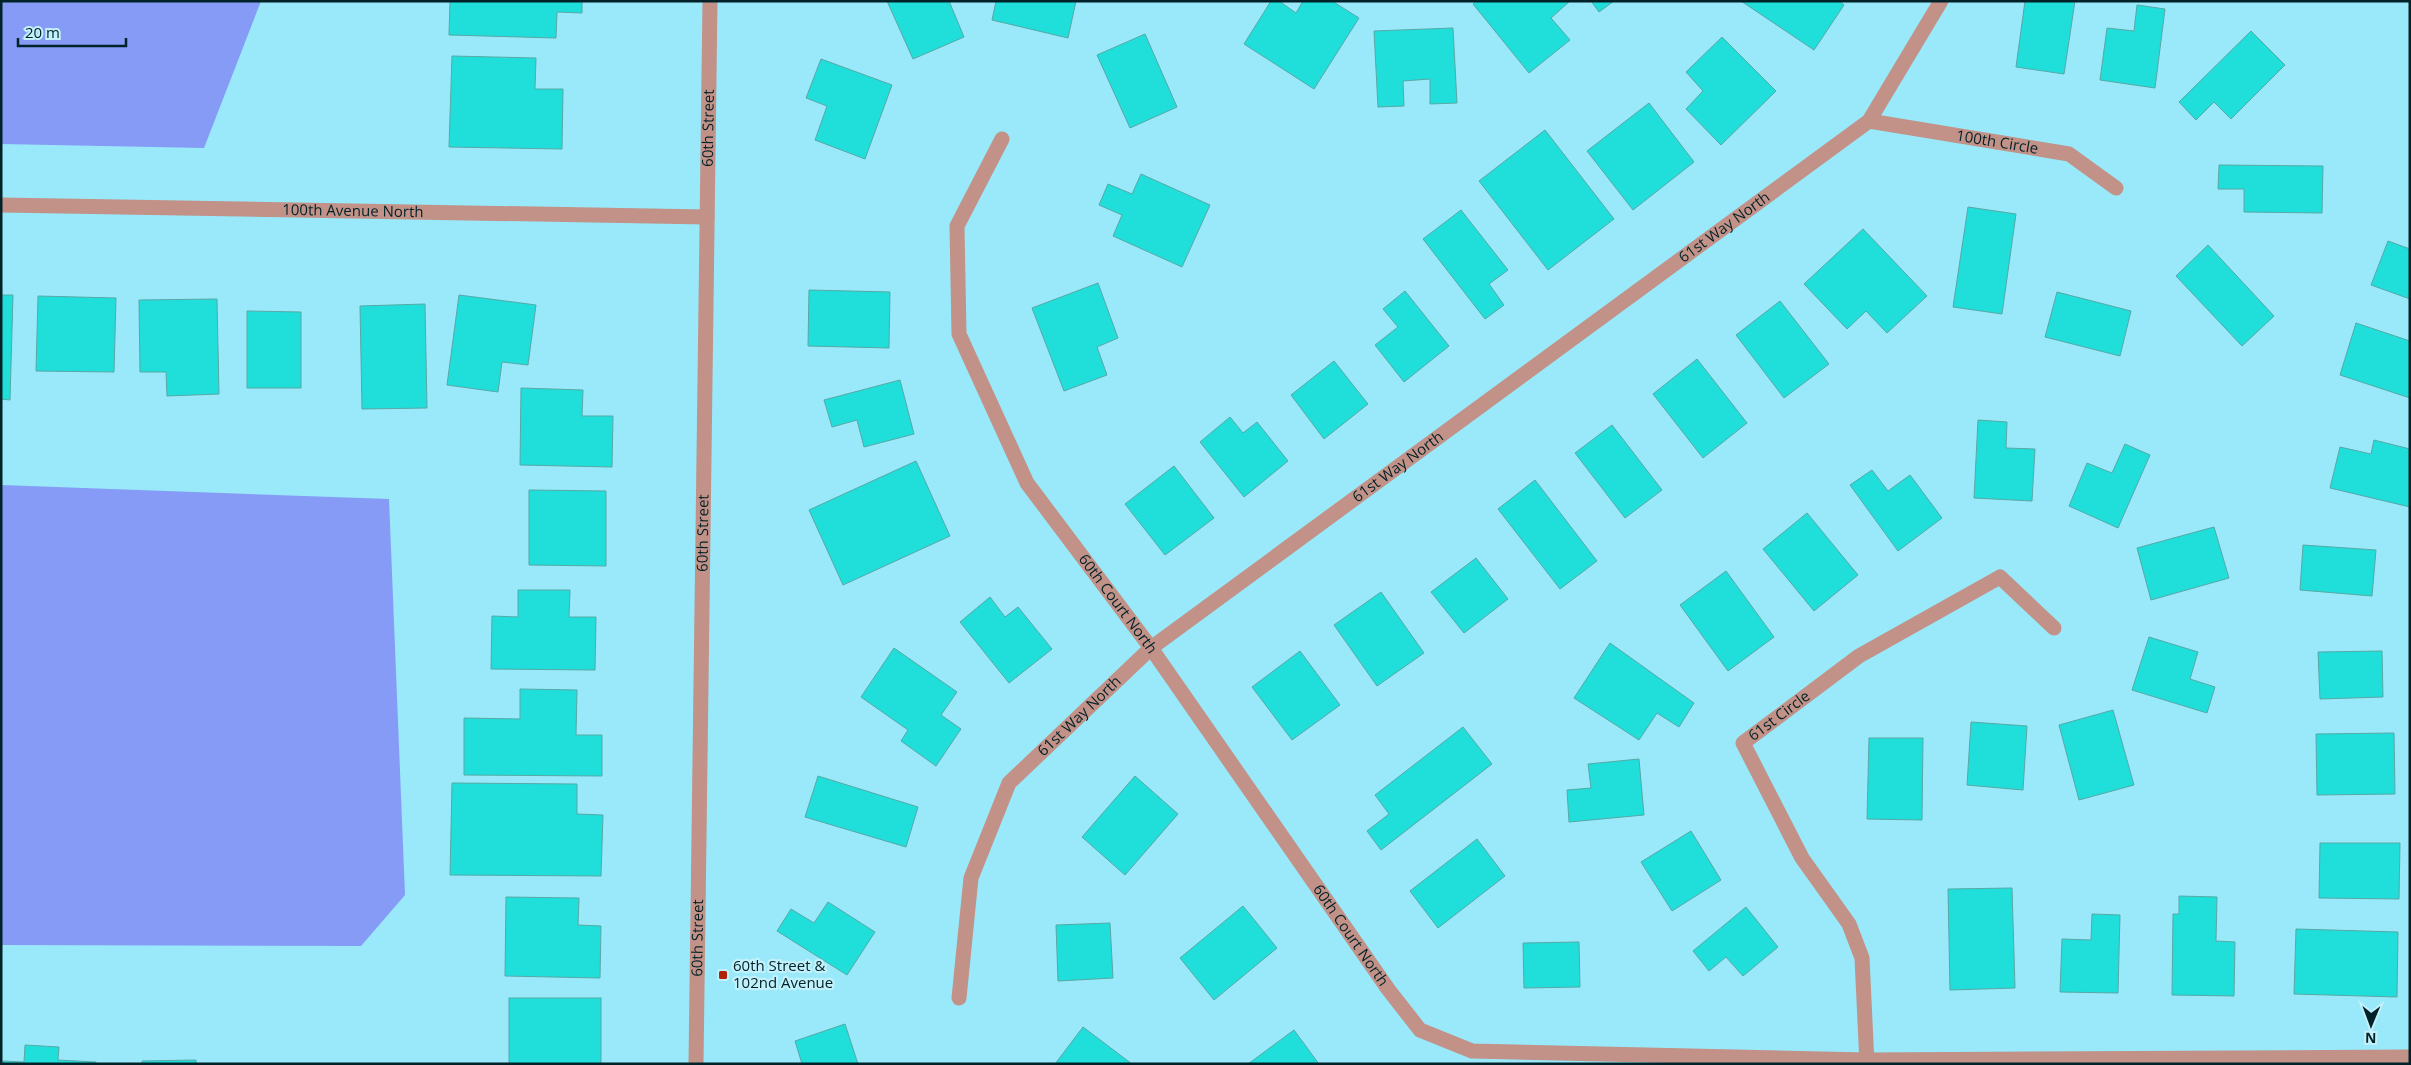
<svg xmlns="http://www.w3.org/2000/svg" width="2411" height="1065" font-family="'Open Sans',sans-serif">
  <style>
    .water { fill: #859bf6 }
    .building { fill: #20deda; stroke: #56a9a6 }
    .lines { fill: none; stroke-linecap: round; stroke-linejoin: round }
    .minor { stroke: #c29187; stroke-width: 15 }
    .tertiary { stroke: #c29187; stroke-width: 15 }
    .poi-dot { fill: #b02307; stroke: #c3f1fb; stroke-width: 2 }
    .labels { text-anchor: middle; stroke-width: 4.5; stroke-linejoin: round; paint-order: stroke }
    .street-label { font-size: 15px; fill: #002228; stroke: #c3f1fb }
    .poi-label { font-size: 15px; fill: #002228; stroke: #c3f1fb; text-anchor: start }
  </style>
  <rect width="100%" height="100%" fill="#99e9fa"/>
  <g class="water">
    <polygon points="1,1 261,1 204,148 1,144"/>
    <polygon points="1,485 389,499 405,895 361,946 1,945"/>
  </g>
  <g class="building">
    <polygon points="450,1 582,1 582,13 557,12 556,38 449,35"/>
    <polygon points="887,1 949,1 964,37 913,59"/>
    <polygon points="996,1 1076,1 1068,38 992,20"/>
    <polygon points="1271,1 1279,1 1296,13 1303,1 1332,1 1359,18 1314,89 1244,44"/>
    <polygon points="1476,1 1570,1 1551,18 1570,40 1529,73 1473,4"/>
    <polygon points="1591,1 1614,1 1599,12"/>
    <polygon points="1741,1 1839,1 1844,5 1814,50"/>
    <polygon points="2025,1 2075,1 2064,74 2016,67"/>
    <polygon points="2137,5 2165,9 2155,88 2100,80 2107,28 2134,31"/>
    <polygon points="1453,28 1457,103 1430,104 1430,79 1403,81 1404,106 1378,107 1374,31"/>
    <polygon points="2251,31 2285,65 2231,119 2214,102 2196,120 2179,102"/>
    <polygon points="1145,34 1177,107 1130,128 1097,55"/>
    <polygon points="1722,37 1776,91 1721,145 1686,109 1703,91 1686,72"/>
    <polygon points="452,56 536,58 535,89 563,89 562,149 449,147"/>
    <polygon points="821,59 892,85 865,159 815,140 827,106 806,98"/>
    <polygon points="1649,103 1694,162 1633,210 1587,151"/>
    <polygon points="1545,130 1614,219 1548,270 1479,181"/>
    <polygon points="2219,165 2323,166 2322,213 2244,212 2244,189 2218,189"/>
    <polygon points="1141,174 1210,205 1182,267 1113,236 1122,215 1099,205 1108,184 1132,194"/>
    <polygon points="1968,207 2016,214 2002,314 1953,307"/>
    <polygon points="1461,210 1508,270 1489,284 1504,305 1485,319 1423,239"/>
    <polygon points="1863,229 1927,296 1887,333 1866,311 1847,329 1804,284"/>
    <polygon points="2388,241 2410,249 2410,299 2371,285"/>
    <polygon points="2208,245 2274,316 2242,346 2176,276"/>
    <polygon points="1098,283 1118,338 1097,347 1107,375 1064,391 1032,308"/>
    <polygon points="809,290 890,292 889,348 808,346"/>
    <polygon points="1405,291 1449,346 1404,382 1375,345 1398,327 1383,309"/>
    <polygon points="2057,292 2131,311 2120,356 2045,337"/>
    <polygon points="1,295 13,295 10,400 1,399"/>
    <polygon points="459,295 536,305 528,365 502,362 498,392 447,385"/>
    <polygon points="38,296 116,298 114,372 36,371"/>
    <polygon points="217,299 219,394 167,396 166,372 140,372 139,300"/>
    <polygon points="1780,301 1829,364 1784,398 1736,335"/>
    <polygon points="425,304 427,408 362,409 360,306"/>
    <polygon points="247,311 301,312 301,388 247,388"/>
    <polygon points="2356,323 2410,341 2410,398 2340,375"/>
    <polygon points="1697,359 1747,423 1703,458 1653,394"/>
    <polygon points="1334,361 1368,404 1324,439 1291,395"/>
    <polygon points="900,380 914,434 864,447 857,420 832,427 824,400"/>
    <polygon points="521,388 583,390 582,416 613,416 612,467 520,465"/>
    <polygon points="1230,417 1243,433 1257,422 1288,461 1244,497 1200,442"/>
    <polygon points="1978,420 2007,422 2006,448 2035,449 2032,501 1974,498"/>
    <polygon points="1612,425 1662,490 1625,518 1575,453"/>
    <polygon points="2374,440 2410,449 2410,507 2330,488 2340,447 2371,454"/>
    <polygon points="2125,444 2150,455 2118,528 2069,506 2087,463 2112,473"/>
    <polygon points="916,461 950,536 843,585 809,510"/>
    <polygon points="1174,466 1214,518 1165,555 1125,504"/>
    <polygon points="1872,470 1888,491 1910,475 1942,518 1898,551 1850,485"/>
    <polygon points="1535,480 1597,561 1560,589 1498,509"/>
    <polygon points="529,490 606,491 606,566 529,565"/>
    <polygon points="1807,513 1858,575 1814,611 1763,549"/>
    <polygon points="2214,527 2229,578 2151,600 2137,548"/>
    <polygon points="2303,545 2376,550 2372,596 2300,590"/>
    <polygon points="1476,558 1508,599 1464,633 1431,592"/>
    <polygon points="1726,571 1774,637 1728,671 1680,605"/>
    <polygon points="518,590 570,590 569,617 596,617 595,670 491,669 492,616 518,617"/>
    <polygon points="1381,592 1424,653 1377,686 1334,625"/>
    <polygon points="990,597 1005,617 1018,607 1052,649 1009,683 960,622"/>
    <polygon points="2149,637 2198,652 2190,679 2215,687 2207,713 2132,690"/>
    <polygon points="1610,643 1694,703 1679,727 1657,713 1639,740 1574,698"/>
    <polygon points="894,648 957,692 941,715 961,729 936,766 901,741 908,730 861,697"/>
    <polygon points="1300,651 1340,705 1292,740 1252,687"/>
    <polygon points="2382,651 2383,697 2320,699 2318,652"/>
    <polygon points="520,689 577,690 576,735 602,735 602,776 464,775 464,718 520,719"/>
    <polygon points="2113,710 2134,785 2079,800 2059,725"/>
    <polygon points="1971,722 2027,726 2023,790 1967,785"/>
    <polygon points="1463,727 1492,764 1381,850 1367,831 1389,814 1375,795"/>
    <polygon points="2394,733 2395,794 2317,795 2316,734"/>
    <polygon points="1869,738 1923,738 1922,820 1867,819"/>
    <polygon points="1639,759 1644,815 1569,822 1567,790 1591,788 1588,764"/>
    <polygon points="818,776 918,807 906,847 805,817"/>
    <polygon points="1135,776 1178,814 1125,875 1082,837"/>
    <polygon points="452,783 577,784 577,814 603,815 601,876 450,875"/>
    <polygon points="1691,831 1721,880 1672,911 1641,862"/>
    <polygon points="1477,839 1505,876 1438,928 1410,891"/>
    <polygon points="2320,843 2400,843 2399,899 2319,898"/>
    <polygon points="2012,888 2015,988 1950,990 1948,889"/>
    <polygon points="2179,896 2217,897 2216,941 2235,942 2234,996 2172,995 2173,914 2179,914"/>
    <polygon points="506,897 579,898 578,925 601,926 600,978 505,976"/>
    <polygon points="828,902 875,932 847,975 777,931 791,909 814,923"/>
    <polygon points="1243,906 1277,948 1214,1000 1180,958"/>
    <polygon points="1746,907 1778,947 1743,976 1726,957 1709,971 1693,951"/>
    <polygon points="2092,914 2120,915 2118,993 2060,992 2062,939 2091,940"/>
    <polygon points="1110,923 1113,978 1058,981 1056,925"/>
    <polygon points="2296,929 2398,932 2397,997 2294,994"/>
    <polygon points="1579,942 1580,987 1524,988 1523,943"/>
    <rect x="509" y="998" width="92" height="66"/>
    <polygon points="845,1024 858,1064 802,1064 795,1041"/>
    <polygon points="1083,1027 1132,1064 1055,1064"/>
    <polygon points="1294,1030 1319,1064 1248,1064"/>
    <polygon points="25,1045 59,1047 58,1060 96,1062 96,1064 3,1064 3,1061 24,1062"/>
    <polygon points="196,1060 196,1064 142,1064 142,1061"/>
  </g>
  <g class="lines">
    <g class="minor">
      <path id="s1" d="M1869,121L2069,154L2116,188"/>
      <path id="s2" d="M1002,139L957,226L959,334L1027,483L1151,648L1388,989L1420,1030L1472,1051L1867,1060L2410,1057"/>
      <path id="s3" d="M1,205L707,217"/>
      <path id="s4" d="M959,998L971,878L1009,783L1151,648L1869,121L1941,1"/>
      <path id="s5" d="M1867,1064L1862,958L1849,924L1802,858L1743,743L1859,656L2000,577L2054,628"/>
    </g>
    <path class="tertiary" id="s6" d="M696,1064L710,1"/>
  </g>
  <rect class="poi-dot" x="718" y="970" width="10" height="10" rx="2.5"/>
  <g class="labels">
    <g class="street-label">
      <text dy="5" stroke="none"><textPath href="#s6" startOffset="936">60th Street</textPath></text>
      <text dy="5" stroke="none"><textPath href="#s1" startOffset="130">100th Circle</textPath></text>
      <text dy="5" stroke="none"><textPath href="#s3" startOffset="352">100th Avenue North</textPath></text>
      <text dy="5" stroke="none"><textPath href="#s4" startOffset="1130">61st Way North</textPath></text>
      <text dy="5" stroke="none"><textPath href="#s4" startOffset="725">61st Way North</textPath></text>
      <text dy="5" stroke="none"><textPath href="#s6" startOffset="531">60th Street</textPath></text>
      <text dy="5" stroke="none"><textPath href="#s2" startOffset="521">60th Court North</textPath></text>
      <text dy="5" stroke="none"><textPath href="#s4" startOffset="320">61st Way North</textPath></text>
      <text dy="5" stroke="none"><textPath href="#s5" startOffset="398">61st Circle</textPath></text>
      <text dy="5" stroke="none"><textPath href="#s2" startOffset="926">60th Court North</textPath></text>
      <text dy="5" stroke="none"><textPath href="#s6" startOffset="126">60th Street</textPath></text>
    </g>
    <g class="poi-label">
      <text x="733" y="971">60th Street &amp;<tspan x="733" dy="17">102nd Avenue</tspan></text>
    </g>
  </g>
  <rect width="2411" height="1065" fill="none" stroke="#002228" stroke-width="5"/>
  <g transform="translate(2371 1025) rotate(181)" stroke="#c3f1fb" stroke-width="4" paint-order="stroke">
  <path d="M0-4L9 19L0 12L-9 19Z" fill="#002228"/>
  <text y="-8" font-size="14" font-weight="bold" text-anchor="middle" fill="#002228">N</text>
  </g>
  <path d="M18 38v8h108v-8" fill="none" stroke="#002228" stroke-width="2.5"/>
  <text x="25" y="38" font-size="15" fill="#002228" stroke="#c3f1fb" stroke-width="4" paint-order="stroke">20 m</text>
</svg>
